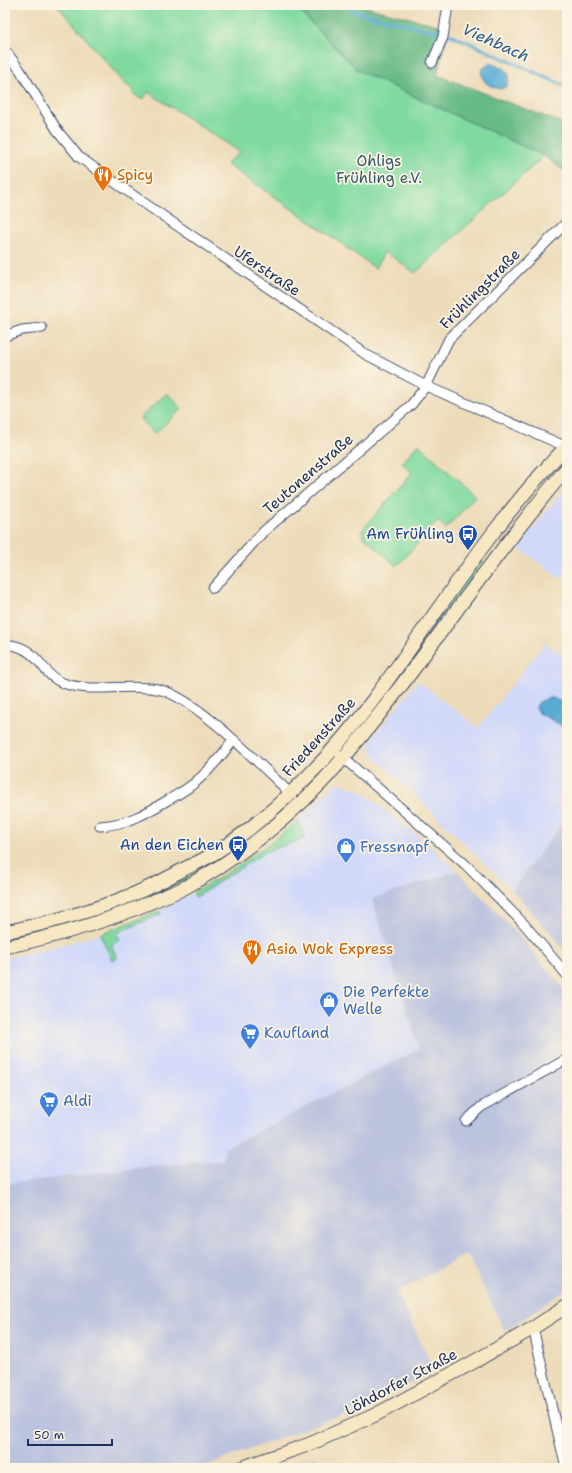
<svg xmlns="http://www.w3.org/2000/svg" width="572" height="1473" font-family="'Shantell Sans',sans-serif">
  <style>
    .built { fill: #d1d9f9 }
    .industrial { fill: #bbc3de }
    .green { fill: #80daa0; stroke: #4e847f }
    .forest { fill: #68ba86; stroke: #427472 }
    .water { fill: #58acd4; stroke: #3a6e99 }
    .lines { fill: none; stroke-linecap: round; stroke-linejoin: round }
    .stream { stroke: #58acd4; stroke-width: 3.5 }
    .minor-casing { stroke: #3a496c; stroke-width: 11 }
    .secondary-casing { stroke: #3a496c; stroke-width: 15 }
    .minor { stroke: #fff; stroke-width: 9 }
    .secondary { stroke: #f7e8c3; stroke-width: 13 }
    .labels { text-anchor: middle; stroke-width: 3.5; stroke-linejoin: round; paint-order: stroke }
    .park-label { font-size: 15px; fill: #345a6e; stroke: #fcf5e5 }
    .food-label { font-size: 15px; fill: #c56008; stroke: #fcf5e5; text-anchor: start }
    .street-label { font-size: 15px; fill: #1b2f5e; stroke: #fcf5e5 }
    .transit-label { font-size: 15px; fill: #164399; stroke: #fcf5e5; text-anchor: end }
    .shop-label { font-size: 15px; fill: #366cbe; stroke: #fcf5e5; text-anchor: start }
    .water-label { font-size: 16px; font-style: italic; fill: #305b87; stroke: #fcf5e5 }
  </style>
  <rect width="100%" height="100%" fill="#fcf5e5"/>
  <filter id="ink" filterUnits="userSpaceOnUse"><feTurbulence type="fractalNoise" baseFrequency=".025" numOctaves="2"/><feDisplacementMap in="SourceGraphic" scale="8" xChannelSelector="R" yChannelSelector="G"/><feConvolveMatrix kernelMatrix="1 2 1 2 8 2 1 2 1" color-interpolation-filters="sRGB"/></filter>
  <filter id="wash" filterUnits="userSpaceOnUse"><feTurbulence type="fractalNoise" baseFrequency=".012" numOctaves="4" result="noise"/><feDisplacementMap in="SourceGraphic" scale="16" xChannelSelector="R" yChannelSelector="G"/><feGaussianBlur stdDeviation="0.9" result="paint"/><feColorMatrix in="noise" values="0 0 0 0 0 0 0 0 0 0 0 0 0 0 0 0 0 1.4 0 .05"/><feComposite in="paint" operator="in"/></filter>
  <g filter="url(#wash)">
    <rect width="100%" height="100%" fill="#eddcba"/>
    <g class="built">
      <polygon points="567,485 567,571 561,579 518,548"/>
      <polygon points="545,643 563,655 567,650 567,817 512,890 374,756 371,749 370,744 372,738 418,681 478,728"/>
      <polygon points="338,782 363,792 431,847 457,871 372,899 419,1049 225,1148 223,1160 156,1166 5,1184 5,958 55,947 100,934 159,911 220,878 265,847 298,820"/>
    </g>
    <g class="industrial">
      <polygon points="567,817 567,953 548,930 512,890"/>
      <polygon points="457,871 520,937 567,993 567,1203 559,1208 567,1223 567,1289 505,1331 467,1254 397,1292 434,1371 349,1413 199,1468 5,1468 5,1184 156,1166 223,1160 225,1148 419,1049 372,899"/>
      <polygon points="316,1456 321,1468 283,1468"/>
    </g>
    <g class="green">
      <polygon points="57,5 294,5 357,70 544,156 415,273 385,252 375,268 315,225 226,164 240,152 148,92 143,100 132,93 134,90 125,84"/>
      <polygon points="167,393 182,409 154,434 140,418"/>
      <polygon points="418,444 475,496 446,529 438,521 397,566 364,537 362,534 363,529 412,473 402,463"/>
      <path d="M492,544C467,588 436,629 406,670L404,669L432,630L439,614Z"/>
      <polygon points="269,817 276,820 245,843 185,881 161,891 183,880 231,851 251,831"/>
      <path d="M298,821L305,838L265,852L196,897L193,893C231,872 265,847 298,821Z"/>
      <polygon points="159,911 161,914 117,933 120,940 111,945 117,958 112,960 100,934"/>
    </g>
    <polygon class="forest" points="294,5 365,5 365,7 442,26 446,38 437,75 567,125 567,173 544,156 357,70"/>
    <g class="water">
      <path d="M490,63L505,69L509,75L507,86L501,89C488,86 483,84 481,70Z"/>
      <polygon points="548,698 553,698 567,705 567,726 561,725 539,713 536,707 539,702"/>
    </g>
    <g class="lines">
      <polyline class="stream" points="344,5 356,12 364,14 454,36 567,87"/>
    </g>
  </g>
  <g filter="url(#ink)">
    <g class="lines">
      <defs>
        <g id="minor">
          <polyline points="5,50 20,70 57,130 79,157 147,205 365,354 426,386 567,447"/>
          <polyline points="432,63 443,37 448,5"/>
          <polyline points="5,336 22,330 42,328"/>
          <polyline points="213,588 263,532 411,405 426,386 449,339 567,222"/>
          <path d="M5,644C14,645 23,647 30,653C43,663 48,678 63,683C94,694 126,683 157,689C195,696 261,766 290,793"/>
          <polyline points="340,755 466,865 524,924 567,975"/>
          <path d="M100,826C128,824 145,814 168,800C179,794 190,788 199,779C212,768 223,753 234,740"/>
          <polyline points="466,1121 481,1107 567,1059"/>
          <polyline points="533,1328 566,1468"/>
        </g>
        <g id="secondary">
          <path d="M5,932C49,923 93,911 134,894C150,887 167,879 182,870C194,864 206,859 216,852C274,816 333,754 373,700C437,614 492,523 567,446"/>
          <path d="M5,947C57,936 109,921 158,899C167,895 177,892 186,887C236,859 283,823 322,782C368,732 408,677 448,622C486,570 525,518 567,468"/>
          <polyline points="241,1468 310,1444 375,1415 470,1364 533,1328 567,1306"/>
        </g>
      </defs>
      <use href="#minor" class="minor-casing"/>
      <use href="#secondary" class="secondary-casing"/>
      <use href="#minor" class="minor"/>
      <use href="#secondary" class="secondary"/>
    </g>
  </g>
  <defs>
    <symbol id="restaurant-pin" viewBox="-11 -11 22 30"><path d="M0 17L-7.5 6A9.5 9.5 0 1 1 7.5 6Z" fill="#e8710a" stroke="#fcf5e5"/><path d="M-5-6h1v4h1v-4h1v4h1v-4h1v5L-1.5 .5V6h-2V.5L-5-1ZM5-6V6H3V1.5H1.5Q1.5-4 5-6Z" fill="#fff"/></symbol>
    <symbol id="bus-pin" viewBox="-11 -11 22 30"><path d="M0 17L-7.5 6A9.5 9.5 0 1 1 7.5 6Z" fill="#1a4fb4" stroke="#fcf5e5"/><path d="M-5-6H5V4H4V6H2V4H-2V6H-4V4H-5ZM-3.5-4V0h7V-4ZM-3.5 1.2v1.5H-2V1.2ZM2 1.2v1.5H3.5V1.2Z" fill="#fff"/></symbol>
    <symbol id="shop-pin" viewBox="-11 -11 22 30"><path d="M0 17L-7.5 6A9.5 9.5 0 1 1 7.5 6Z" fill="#3f7fe0" stroke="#fcf5e5"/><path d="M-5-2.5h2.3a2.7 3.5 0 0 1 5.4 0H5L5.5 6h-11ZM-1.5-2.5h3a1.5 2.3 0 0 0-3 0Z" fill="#fff"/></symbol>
    <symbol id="supermarket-pin" viewBox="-11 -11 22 30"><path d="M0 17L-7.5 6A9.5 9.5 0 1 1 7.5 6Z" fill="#3f7fe0" stroke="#fcf5e5"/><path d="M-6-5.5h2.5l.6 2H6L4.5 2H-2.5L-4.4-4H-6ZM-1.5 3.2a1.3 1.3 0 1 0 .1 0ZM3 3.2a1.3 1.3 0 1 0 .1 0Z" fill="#fff"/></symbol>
  </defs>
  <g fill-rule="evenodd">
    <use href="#restaurant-pin" x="92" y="164" width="22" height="30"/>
    <use href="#bus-pin" x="457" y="523" width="22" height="30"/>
    <use href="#bus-pin" x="227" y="834" width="22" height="30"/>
    <use href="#shop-pin" x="335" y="836" width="22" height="30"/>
    <use href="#restaurant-pin" x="241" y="938" width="22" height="30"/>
    <use href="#shop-pin" x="318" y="990" width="22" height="30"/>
    <use href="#supermarket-pin" x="239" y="1022" width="22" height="30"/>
    <use href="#supermarket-pin" x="38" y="1090" width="22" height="30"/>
  </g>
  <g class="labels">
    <g class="park-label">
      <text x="379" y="166">Ohligs<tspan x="379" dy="17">Frühling e.V.</tspan></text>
    </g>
    <g class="food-label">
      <text x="117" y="180">Spicy</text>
      <text x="266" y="954">Asia Wok Express</text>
    </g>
    <g class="street-label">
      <text transform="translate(267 271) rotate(34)" y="5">Uferstraße</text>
      <text transform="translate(480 289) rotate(-45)" y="5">Frühlingstraße</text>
      <text transform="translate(308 474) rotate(-41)" y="5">Teutonenstraße</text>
      <text transform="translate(319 737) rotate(-48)" y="5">Friedenstraße</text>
      <text transform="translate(401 1382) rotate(-28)" y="5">Löhdorfer Straße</text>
    </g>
    <g class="transit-label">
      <text x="454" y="539">Am Frühling</text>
      <text x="224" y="850">An den Eichen</text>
    </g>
    <g class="shop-label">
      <text x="360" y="852">Fressnapf</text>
      <text x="343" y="997">Die Perfekte<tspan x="343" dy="17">Welle</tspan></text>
      <text x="264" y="1038">Kaufland</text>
      <text x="63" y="1106">Aldi</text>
    </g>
    <g class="water-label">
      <text transform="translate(496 42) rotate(24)" y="6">Viehbach</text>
    </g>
  </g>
  <rect width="572" height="1473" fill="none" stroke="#fcf5e5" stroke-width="20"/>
  <path d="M28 1439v6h84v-6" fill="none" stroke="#1b2f5e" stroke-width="2"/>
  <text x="34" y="1439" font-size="12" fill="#1b2f5e" stroke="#fcf5e5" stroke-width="3" paint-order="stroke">50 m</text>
</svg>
